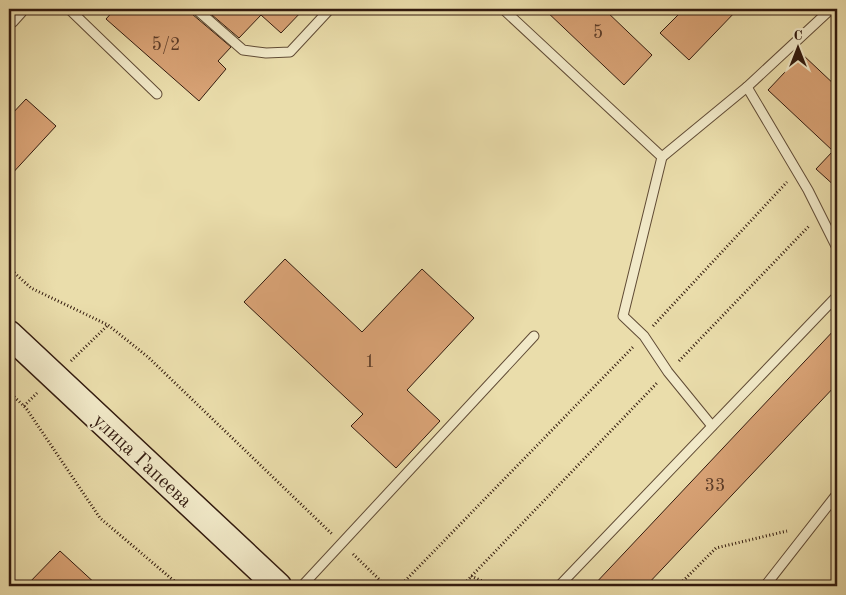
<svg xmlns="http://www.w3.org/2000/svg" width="846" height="595" font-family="'Old Standard TT',serif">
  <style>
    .building { fill: #d8a275; stroke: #321a0e }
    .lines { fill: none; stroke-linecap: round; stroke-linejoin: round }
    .lane-casing { stroke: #604b35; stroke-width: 11 }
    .street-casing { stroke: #604b35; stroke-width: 21 }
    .secondary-casing { stroke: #321a0e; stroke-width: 29 }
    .path { stroke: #321a0e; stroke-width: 3; stroke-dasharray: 1 2.5; stroke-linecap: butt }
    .lane { stroke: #f1e9c8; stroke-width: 9 }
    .street { stroke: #f1e9c8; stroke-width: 19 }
    .secondary { stroke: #f1e9c8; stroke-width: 26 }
    .labels { text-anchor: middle; stroke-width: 5; stroke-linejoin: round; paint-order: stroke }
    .number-label { font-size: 18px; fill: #5c3c28 }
    .street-label { font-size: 20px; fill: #321a0e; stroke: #f1e9c8 }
  </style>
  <rect width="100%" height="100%" fill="#eaddab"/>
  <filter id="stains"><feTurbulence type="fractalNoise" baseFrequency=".004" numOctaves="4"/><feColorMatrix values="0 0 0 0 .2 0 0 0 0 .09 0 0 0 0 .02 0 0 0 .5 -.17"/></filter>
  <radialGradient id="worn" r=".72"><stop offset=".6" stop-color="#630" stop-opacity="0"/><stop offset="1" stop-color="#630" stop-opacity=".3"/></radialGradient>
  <g class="building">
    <polygon points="115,9 190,9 192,14 231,47 218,61 226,69 199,101 106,19"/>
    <polygon points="205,9 304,9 281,33 261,15 239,38"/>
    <polygon points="544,9 604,9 652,55 624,85"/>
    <polygon points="684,9 738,9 689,60 660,33"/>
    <polygon points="802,54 837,87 837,188 816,169 833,151 768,90"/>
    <polygon points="26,99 56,126 9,177 9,117"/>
    <polygon points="285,259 362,332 422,269 474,318 407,390 440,421 396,468 351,426 363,414 244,302"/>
    <polygon points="837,327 837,384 646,586 593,586"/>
    <polygon points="60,551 98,586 26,586"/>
  </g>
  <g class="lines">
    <defs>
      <g id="lane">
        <polyline points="69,9 157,94"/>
        <polyline points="196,9 243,50 266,53 290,52 330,9"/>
        <polyline points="503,9 662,157 747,87 831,9"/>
        <polyline points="747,87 808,190 837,248"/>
        <polyline points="662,157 623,316 644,336 668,372 712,426"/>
        <polyline points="302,586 534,336"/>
        <polyline points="559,586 837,296"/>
        <polyline points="765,586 837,494"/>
      </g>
      <polyline id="street" points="9,19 18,9"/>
      <polyline id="secondary" points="9,334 278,586"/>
    </defs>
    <use href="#lane" class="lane-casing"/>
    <use href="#street" class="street-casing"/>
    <use href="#secondary" class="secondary-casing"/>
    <g class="path">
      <polyline points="9,268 31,288 108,325 148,357 332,534"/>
      <polyline points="653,326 787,182"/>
      <polyline points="71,361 108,325"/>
      <polyline points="679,361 810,225"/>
      <polyline points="9,392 26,408 100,518 180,586"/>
      <polyline points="24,406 37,393"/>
      <polyline points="353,554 386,586"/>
      <polyline points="471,576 493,586"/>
      <polyline points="400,586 633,347"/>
      <polyline points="462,586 657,383"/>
      <polyline points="678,586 716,548 787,531"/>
    </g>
    <use href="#lane" class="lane"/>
    <use href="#street" class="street"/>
    <use href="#secondary" class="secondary"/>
  </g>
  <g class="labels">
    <g class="number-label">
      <text x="598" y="38">5</text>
      <text x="166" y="50">5/2</text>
      <text x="370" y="367">1</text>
      <text x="715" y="491">33</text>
    </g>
    <g class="street-label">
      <text transform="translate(143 460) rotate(43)" y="7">улица Гапеева</text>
    </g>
  </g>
  <rect width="846" height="595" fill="none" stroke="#eaddab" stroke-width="30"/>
  <rect x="10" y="10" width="826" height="575" fill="none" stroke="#321a0e" stroke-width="2.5"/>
  <rect x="15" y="15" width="816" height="565" fill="none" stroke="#321a0e"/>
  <g transform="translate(798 48)" stroke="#f1e9c8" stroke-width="4" paint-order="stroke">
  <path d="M0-4L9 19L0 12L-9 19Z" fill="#321a0e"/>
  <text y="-8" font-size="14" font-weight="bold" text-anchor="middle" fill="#321a0e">С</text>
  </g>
  <rect width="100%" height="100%" filter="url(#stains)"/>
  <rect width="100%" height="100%" fill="url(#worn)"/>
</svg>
